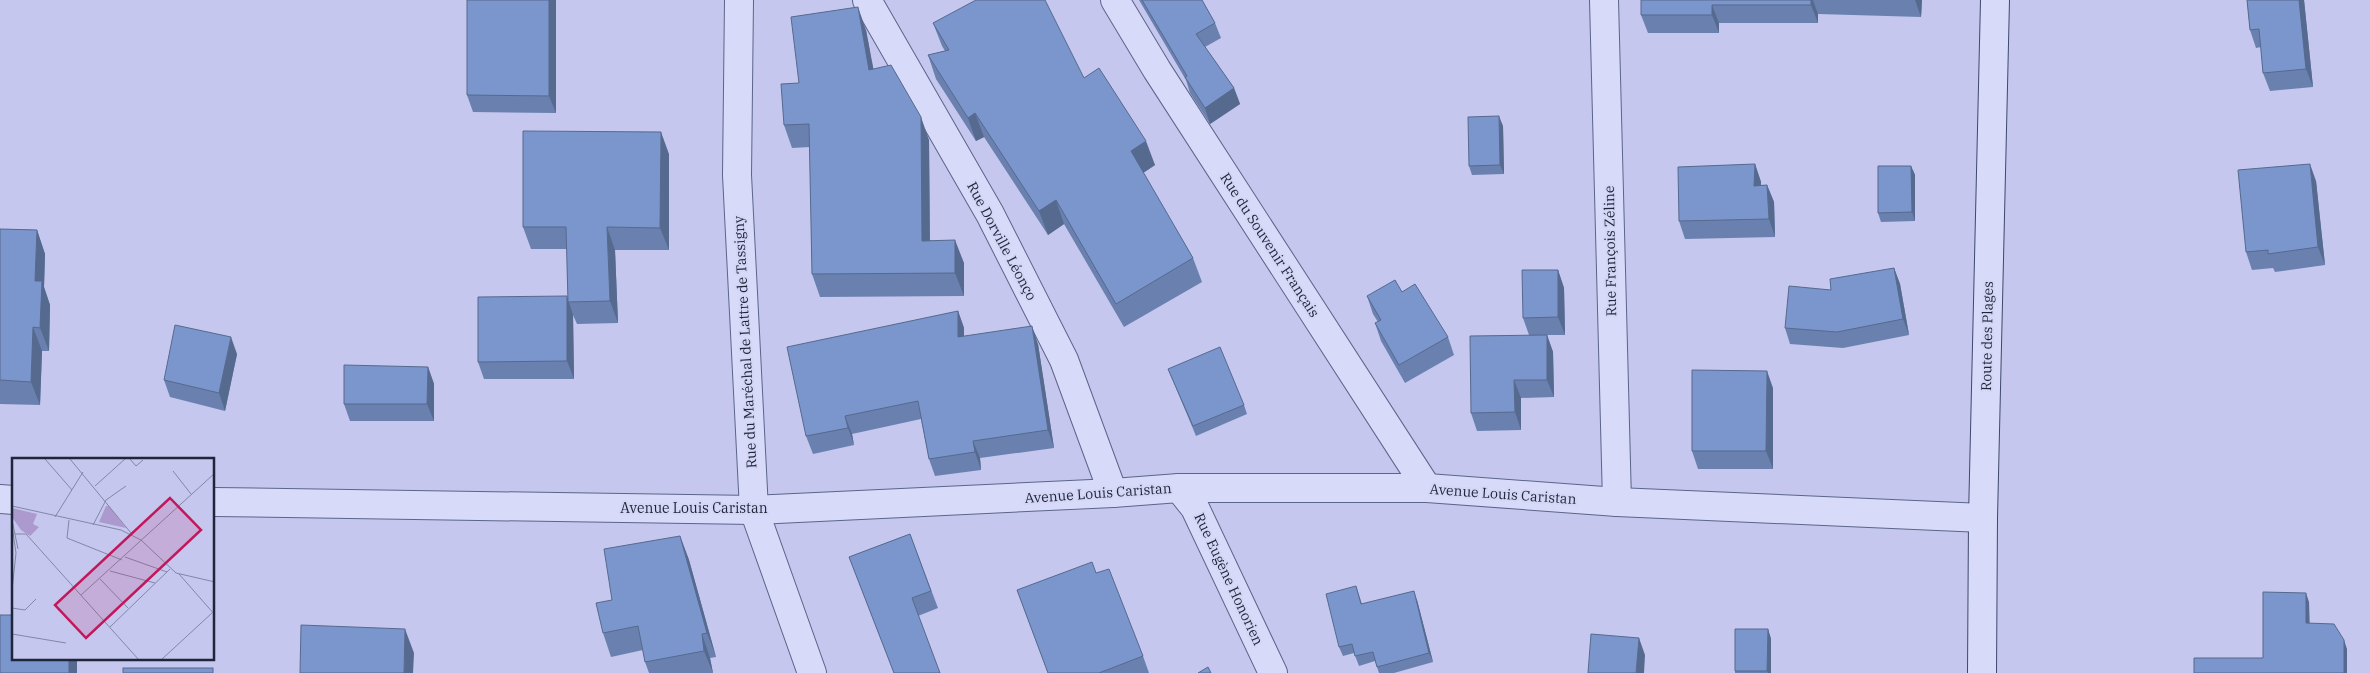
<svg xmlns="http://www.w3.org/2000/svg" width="2370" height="673" font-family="'IBM Plex Serif',serif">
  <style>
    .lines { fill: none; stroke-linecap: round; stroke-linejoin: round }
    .street-casing { stroke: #5b6589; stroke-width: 30 }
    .secondary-casing { stroke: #3e496b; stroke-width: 30 }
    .street { stroke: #d8daf9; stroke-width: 28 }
    .secondary { stroke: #d8daf9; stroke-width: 28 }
    .wall { fill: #6a81af }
    .shaded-wall { fill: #56698f }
    .building { fill: #7b96cc; stroke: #56698f }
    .labels { text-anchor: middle; stroke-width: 4; stroke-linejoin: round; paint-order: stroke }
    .street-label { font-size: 14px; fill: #1f2639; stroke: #d4d6f6 }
    .inset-road { fill: none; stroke: #8387a6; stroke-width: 1 }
    .view { fill: #c2185b; fill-opacity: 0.15; stroke: #c2185b; stroke-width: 2.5 }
    .inset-edge { fill: none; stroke: #1f2639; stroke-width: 2.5 }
  </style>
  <rect width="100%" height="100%" fill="#c5c7ee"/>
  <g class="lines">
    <defs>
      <g id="street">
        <polyline points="739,0 737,175 754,510 812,673"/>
        <polyline points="867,0 990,214 1064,360 1113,493"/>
        <polyline points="1115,0 1157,70 1427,488"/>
        <polyline points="1604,0 1617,502"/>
        <polyline points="1179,488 1195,508 1273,673"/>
        <polyline points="0,499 14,500"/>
        <polyline points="214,502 754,510 1113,493 1179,488 1427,488 1617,502 1983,518"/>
      </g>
      <polyline id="secondary" points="1982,673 1983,518 1995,0"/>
    </defs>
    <use href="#street" class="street-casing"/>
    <use href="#secondary" class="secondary-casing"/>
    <use href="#street" class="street"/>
    <use href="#secondary" class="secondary"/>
  </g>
  <g class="wall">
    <polygon points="556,0 556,113 473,112 467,95"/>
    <polygon points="1139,0 1202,0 1215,23 1221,38 1205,47 1234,88 1240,104 1210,124 1190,93 1186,80"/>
    <polygon points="1641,0 1922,0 1921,17 1818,14 1818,23 1719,23 1719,33 1648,33 1641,15"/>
    <polygon points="2247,0 2304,0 2313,87 2270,91 2263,73 2261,47 2256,48 2250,30"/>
    <polygon points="933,23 1084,78 1155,165 1143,173 1193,258 1202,282 1124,327 1064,224 1048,235 984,137 976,141 936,79 928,55 945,51 942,46"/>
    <polygon points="866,30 873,69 929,140 930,240 964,263 964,296 820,297 812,274 810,147 792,148 784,125 799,83"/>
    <polygon points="1503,126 1504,174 1472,175 1469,166"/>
    <polygon points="669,154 669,250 615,250 618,323 577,324 573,315 574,379 484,379 478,362 568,300 567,249 531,249 523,227"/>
    <polygon points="1755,164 1761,182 1761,185 1767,185 1774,202 1775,237 1685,239 1679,221"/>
    <polygon points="1911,166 1915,175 1915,221 1881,222 1878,213"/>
    <polygon points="2316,181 2325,265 2275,272 2273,268 2252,270 2246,252"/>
    <polygon points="0,229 37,230 45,254 44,287 50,305 49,351 42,351 40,405 0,404"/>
    <polygon points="1894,268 1900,284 1909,335 1843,348 1790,344 1785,328 1831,290"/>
    <polygon points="1558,270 1564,288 1565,335 1547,335 1553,352 1554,397 1521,398 1521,430 1477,431 1471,413 1529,335 1523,318"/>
    <polygon points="1402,292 1448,337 1454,355 1405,383 1381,341 1375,323 1378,322 1373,314 1367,296"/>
    <polygon points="958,311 964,328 964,336 1038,344 1054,448 980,458 981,470 935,476 929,459 921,419 852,434 854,445 813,454 806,436"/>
    <polygon points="237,354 225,411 170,397 164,380"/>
    <polygon points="428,367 434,384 434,421 350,421 344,404"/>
    <polygon points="1168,369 1244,405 1247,414 1196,436"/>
    <polygon points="1773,388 1773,469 1698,469 1692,451"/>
    <polygon points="910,534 938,608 918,616 940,673 894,673 849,557"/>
    <polygon points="680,536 689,560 716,657 710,658 713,673 649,673 645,662 643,650 611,657 603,633 612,600"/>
    <polygon points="1097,573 1143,656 1149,673 1048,673 1017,590"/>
    <polygon points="1356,586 1362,604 1417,600 1433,662 1394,673 1379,673 1375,661 1359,666 1354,653 1343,656 1339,647"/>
    <polygon points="1768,629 1771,639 1771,673 1735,673 1735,671"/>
  </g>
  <g class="shaded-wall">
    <polygon points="549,0 556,0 556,113 549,96"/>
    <polygon points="1811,0 1813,0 1818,14 1818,23 1811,5"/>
    <polygon points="1915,0 1922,0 1921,17"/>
    <polygon points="2299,0 2304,0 2313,87 2306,69"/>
    <polygon points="1712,5 1719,23 1719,33 1712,15"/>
    <polygon points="858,7 866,30 878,93 869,70"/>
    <polygon points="1234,88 1240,104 1210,124 1205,108"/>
    <polygon points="975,113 984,137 976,141 968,118"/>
    <polygon points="1499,116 1503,126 1504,174 1500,165"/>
    <polygon points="921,117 929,140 930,263 922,241"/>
    <polygon points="661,132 669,154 669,250 660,228"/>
    <polygon points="1146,141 1155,165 1140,175 1131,151"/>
    <polygon points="1755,164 1761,182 1761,203 1754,186"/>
    <polygon points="2310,164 2316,181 2325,265 2318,247"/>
    <polygon points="1911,166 1915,175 1915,221 1912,212"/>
    <polygon points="1767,185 1774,202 1775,237 1769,219"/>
    <polygon points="1056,200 1064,224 1048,235 1039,211"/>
    <polygon points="607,227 615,250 618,323 610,301"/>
    <polygon points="37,230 45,254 44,287 50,305 49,351 40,328 35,281"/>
    <polygon points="955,240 964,263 964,296 955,273"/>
    <polygon points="1894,268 1900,284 1909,335 1903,319"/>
    <polygon points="1558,270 1564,288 1565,335 1558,317"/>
    <polygon points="567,296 573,315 574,379 567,361"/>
    <polygon points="958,311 964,328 964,355 958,337"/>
    <polygon points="1032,326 1038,344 1054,448 1048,430"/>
    <polygon points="33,327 42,351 40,405 31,382"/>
    <polygon points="1547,335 1553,352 1554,397 1547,380"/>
    <polygon points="231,337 237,354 225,411 219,393"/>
    <polygon points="428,367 434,384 434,421 427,404"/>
    <polygon points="1767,371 1773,388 1773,469 1766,451"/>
    <polygon points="1514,380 1521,398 1521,430 1515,412"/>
    <polygon points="845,416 852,434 854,445 848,428"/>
    <polygon points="973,441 980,458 981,470 975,452"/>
    <polygon points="680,536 689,560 716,657 707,633"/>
    <polygon points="1414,591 1417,600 1433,662 1429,653"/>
    <polygon points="2306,593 2309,602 2310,633 2306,623"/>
    <polygon points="405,629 414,653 413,673 404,673"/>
    <polygon points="1768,629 1771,639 1771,673 1768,673 1767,671"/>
    <polygon points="702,634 710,658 713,673 704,651"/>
    <polygon points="1639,638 1645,655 1644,673 1636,673"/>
    <polygon points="2344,640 2347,649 2347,673 2344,673"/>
    <rect x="69" y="659" width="8" height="14"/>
  </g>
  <g class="building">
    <polygon points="467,0 549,0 549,96 467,95"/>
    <polygon points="976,0 1045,0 1084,78 1099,68 1146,141 1131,151 1193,258 1116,304 1056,200 1039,211 975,113 968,118 928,55 949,50 933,23"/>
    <polygon points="1142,0 1202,0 1215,23 1196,34 1234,88 1205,108 1185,77 1187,76"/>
    <polygon points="1641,0 1811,0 1811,5 1712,5 1712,15 1641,15"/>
    <polygon points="2247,0 2299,0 2306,69 2263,73 2259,29 2250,30"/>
    <polygon points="858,7 869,70 891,65 921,117 922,241 955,240 955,273 812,274 809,124 784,125 781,84 799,83 791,17"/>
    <polygon points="1499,116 1500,165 1469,166 1468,117"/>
    <polygon points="523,131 661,132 660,228 607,227 610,301 568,302 566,227 523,227"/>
    <polygon points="1755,164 1754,186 1767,185 1769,219 1679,221 1678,167"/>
    <polygon points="2310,164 2318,247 2268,254 2268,250 2246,252 2238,170"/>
    <polygon points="1878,166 1911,166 1912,212 1878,213"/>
    <polygon points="0,229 37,230 35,281 42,281 40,328 33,327 31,382 0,380"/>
    <polygon points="1894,268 1903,319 1837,332 1785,328 1789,286 1831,290 1830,279"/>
    <polygon points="1522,270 1558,270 1558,317 1523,318"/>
    <polygon points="1395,280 1402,292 1415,284 1448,337 1399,365 1375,323 1381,320 1367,296"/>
    <polygon points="567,296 567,361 478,362 478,297"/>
    <polygon points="958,311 958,337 1032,326 1048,430 973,441 975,452 929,459 918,401 845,416 848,428 806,436 787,347"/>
    <polygon points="175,325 231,337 219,393 164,380"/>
    <polygon points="1547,335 1547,380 1514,380 1515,412 1471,413 1470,336"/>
    <polygon points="1220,347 1244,405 1193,426 1168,369"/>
    <polygon points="344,365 428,367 427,404 344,404"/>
    <polygon points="1692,370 1767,371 1766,451 1692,451"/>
    <polygon points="910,534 931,591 912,598 940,673 894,673 849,557"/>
    <polygon points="680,536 707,633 702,634 704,651 645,662 638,626 603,633 596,603 612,600 604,549"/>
    <polygon points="1092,562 1096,573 1109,569 1143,656 1099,673 1048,673 1017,590"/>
    <polygon points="1356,586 1361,604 1414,591 1429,653 1377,667 1373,652 1355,656 1352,644 1339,647 1326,594"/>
    <polygon points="2263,592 2306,593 2306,623 2334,624 2344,640 2344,673 2194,673 2194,658 2263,658"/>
    <polygon points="0,615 14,615 14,659 69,659 69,673 0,673"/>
    <polygon points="301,625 405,629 404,673 300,673"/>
    <polygon points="1735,629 1768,629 1767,671 1735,671"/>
    <polygon points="1591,634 1639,638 1636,673 1588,673"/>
    <polygon points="1208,667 1211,673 1198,673"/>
    <rect x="123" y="668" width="90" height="5"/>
  </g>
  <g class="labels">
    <g class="street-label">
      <text transform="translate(1002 241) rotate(62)" y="5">Rue Dorville Léonço</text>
      <text transform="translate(1270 245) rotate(57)" y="5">Rue du Souvenir Français</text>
      <text transform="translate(1610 251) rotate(-91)" y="5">Rue François Zéline</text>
      <text transform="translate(1987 336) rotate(-89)" y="5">Route des Plages</text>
      <text transform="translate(745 342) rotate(-93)" y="5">Rue du Maréchal de Lattre de Tassigny</text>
      <text transform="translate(1098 493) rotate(-4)" y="5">Avenue Louis Caristan</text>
      <text transform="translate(1503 494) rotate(4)" y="5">Avenue Louis Caristan</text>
      <text x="694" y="513">Avenue Louis Caristan</text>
      <text transform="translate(1229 579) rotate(65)" y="5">Rue Eugène Honorien</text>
    </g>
  </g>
  <g transform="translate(12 458)">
    <rect width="202" height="202" fill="#c5c7ee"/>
    <path d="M94,48H97L114,70L87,64ZM0,50L25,56L21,66L27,69L18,78L9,72L0,59Z" fill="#ac99cd"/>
    <path class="inset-road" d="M33,1L60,32M58,1L119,75M118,1L124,8L131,2M161,13L179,36M83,28L113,1M0,48L109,72L129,82L164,115L203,124M43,59L71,14M0,62L6,91M57,62L55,80L110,102M81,67L94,42L114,28M0,68L4,95L0,132M3,76H14L127,202M113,99L155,114M98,113L143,125M167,116L203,157M88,121L116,150M69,137L203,15M0,150L13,152L24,141M98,169L158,111M0,176L54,185M149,202L200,155"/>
    <path class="view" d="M158,40L189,72L74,180L43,147Z"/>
    <rect width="202" height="202" class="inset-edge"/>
  </g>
</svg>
